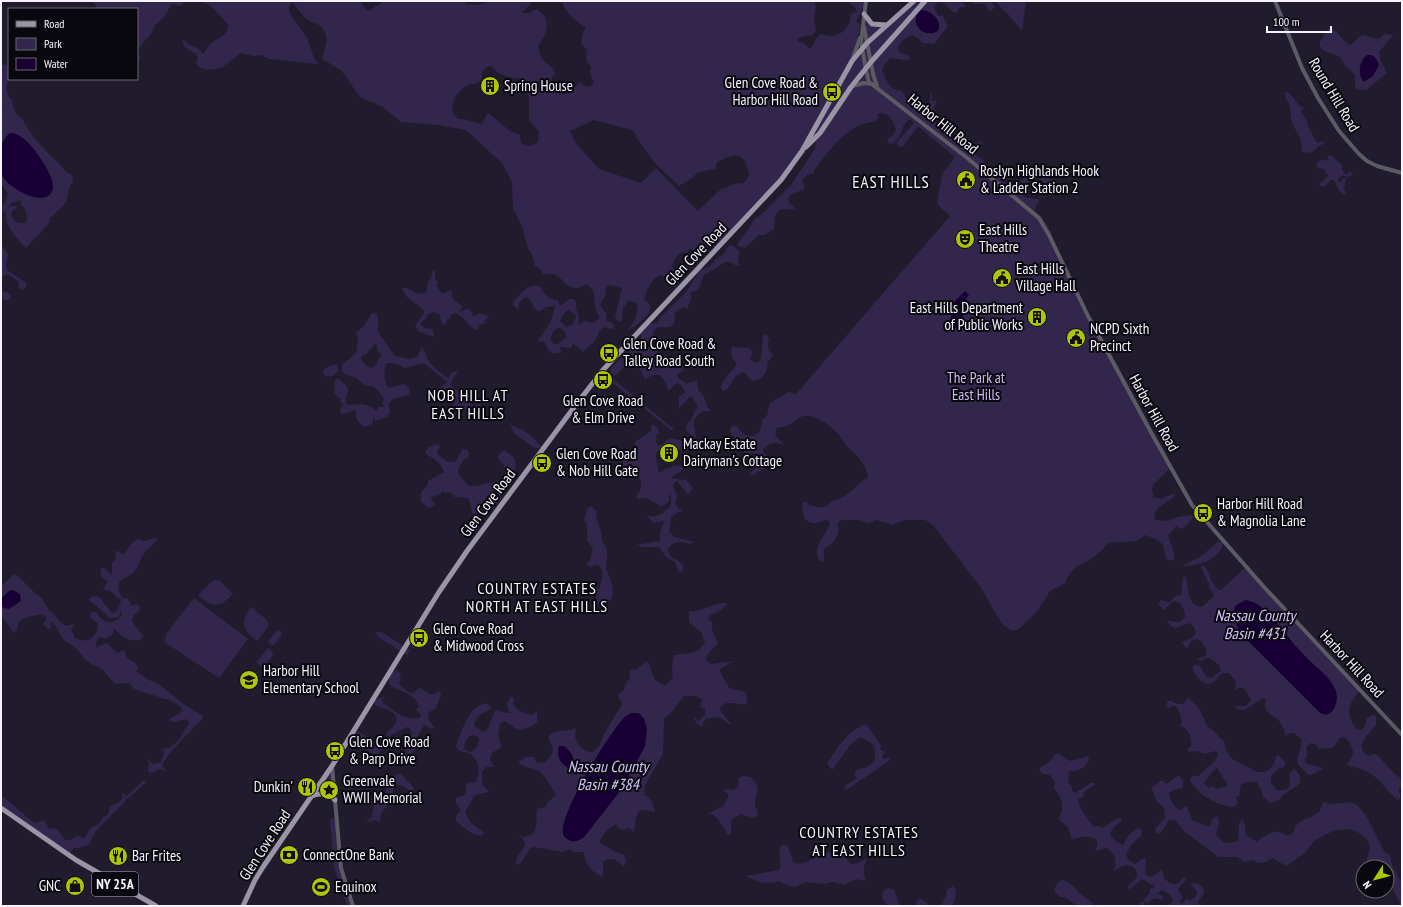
<svg xmlns="http://www.w3.org/2000/svg" width="1403" height="907" font-family="'PT Sans Narrow',sans-serif">
  <style>
    .green { fill: #33264c; fill-rule: evenodd }
    .water { fill: #180036 }
    .lines { fill: none; stroke-linecap: round; stroke-linejoin: round }
    .minor { stroke: #5c5a62; stroke-width: 4 }
    .major { stroke: #9994a6; stroke-width: 5 }
    .labels { text-anchor: middle; stroke-width: 4; stroke-linejoin: round; paint-order: stroke }
    .shield { fill: #0a080f; stroke: #afacb6; stroke-width: 1 }
    .shield-label { font-size: 14px; font-weight: bold; fill: #f6f3fe }
    .poi-label { font-size: 15px; fill: #f6f3fe; stroke: #0a080f; text-anchor: start }
    .street-label { font-size: 15px; fill: #f6f3fe; stroke: #0a080f }
    .park-label { font-size: 15px; fill: #cbbbf3; stroke: #0a080f }
    .neighbourhood-label { font-size: 16px; letter-spacing: 1px; fill: #f6f3fe; stroke: #0a080f }
    .water-label { font-size: 16px; font-style: italic; fill: #d5c4fd; stroke: #0a080f }
    .quarter-label { font-size: 17px; letter-spacing: 1px; fill: #f6f3fe; stroke: #0a080f }
  </style>
  <rect width="100%" height="100%" fill="#211c2d"/>
  <g class="green">
    <polygon points="91,1 186,1 180,6 172,4 163,18 154,26 151,34 141,45 138,52 140,59 137,62 137,9 98,9 94,3"/>
    <path d="M200,1H353L354,2L362,1L361,2L364,7L368,11L384,1H465L467,4L474,5L486,3V1H532L530,5L521,13H529L537,9C554,22 546,32 538,47C539,51 540,56 542,59C546,65 554,65 555,74L552,77L550,85C562,104 570,90 581,82L584,86L590,87L594,83L590,73L591,67C586,62 586,58 587,51L581,43L582,35L586,28C575,20 566,14 562,1H814L816,6L814,18L816,31L812,35L798,38L797,41L804,43L810,49C815,45 814,37 822,34C832,39 845,34 849,23C851,19 850,17 852,13L857,12L855,7L850,4V1H864V6L856,21L860,25C859,37 854,48 852,60L861,47L864,14L868,21L886,25L914,1H939L935,6V11L939,16L942,15L948,26L934,44L922,43L918,38L911,35C905,38 891,48 903,54C905,55 907,55 909,56L910,59C903,61 897,58 890,58L884,65L882,71C887,81 890,91 902,91L907,100L910,101C915,117 932,111 930,95L932,93V101L937,100C936,105 932,110 931,115C930,120 948,135 953,138H956L961,133L958,137L959,143L967,150H970C972,146 975,141 981,142L982,143L977,151L973,153L983,160L989,168L1001,172C1005,181 1005,184 1014,190C1019,188 1019,184 1022,180C1026,174 1034,171 1041,169L1052,182L1051,184L1048,187L1044,186L1042,181L1038,177C1032,178 1028,183 1022,185L1019,190C1022,199 1030,198 1038,199L1039,201L1034,210C1042,217 1047,224 1052,234L1050,235L1070,282L1170,468L1153,485L1152,491L1154,497L1160,499L1176,493C1170,504 1151,506 1155,520L1168,521L1177,517L1192,515L1193,518L1184,528L1180,529L1177,526L1170,533L1168,536C1170,544 1178,554 1172,561L1167,559C1165,555 1165,553 1164,549C1163,540 1152,538 1145,535L1137,541L1108,543C1104,549 1098,554 1092,558C1089,561 1084,562 1081,564C1074,567 1067,576 1065,583L1050,591L1038,610L1018,630H1011L1003,625L981,588L933,525L925,520H904L893,525L877,520L868,523L857,520H843L838,522C838,526 839,529 838,532C837,539 831,545 826,547L824,550V562L818,559C814,543 825,537 830,523L827,520C823,520 819,523 815,523C803,524 801,510 803,501C814,507 822,512 832,501C846,499 856,485 868,477C867,463 854,453 845,444C843,441 842,438 840,436C833,427 817,415 806,416C797,416 794,423 787,426C784,427 780,427 777,428L775,435L784,445C772,441 771,442 762,450C766,457 772,459 776,466L770,465L753,475L750,474L756,467L758,456L756,453H745C743,450 742,447 740,444C737,438 728,436 731,427C734,426 734,425 737,427C740,429 741,433 744,434C756,441 762,430 762,420L767,416L770,403L789,392L796,394L950,216L937,204L942,174L955,157L918,126L903,146L898,147L897,142L914,123L910,119C902,124 903,130 899,137C898,139 894,142 891,144L888,142L887,140L894,134L896,129C893,120 888,109 877,115L879,118C872,124 863,122 856,127C838,137 827,154 814,170V173C808,174 804,176 802,181L805,187L804,189L790,195L788,198L789,202L796,210L783,209L778,211L775,217L774,229L765,235H759L745,248L738,246V243L751,225L754,219L761,215L791,185L815,149L816,139L802,151L791,167L717,249L711,243L709,248L705,249L698,248L694,250L689,249L687,254L683,252C678,254 672,260 673,265L671,266L678,272L676,286C669,286 667,278 661,275C651,278 646,291 644,300C663,309 635,326 627,331C633,323 641,312 636,303L631,301H628L623,308L622,320L620,322L617,321L615,317C618,308 619,298 622,289L620,287L608,285L605,289L606,295C598,304 599,306 607,314L606,319L607,321L611,322L614,325V328L612,329L604,327C596,332 599,335 595,341C595,342 585,349 583,352L573,343L572,346L570,348L560,347L561,352L554,354L548,350L545,342L538,341V340C541,336 549,325 551,320C553,315 553,311 555,306L546,307L539,312C532,308 532,300 526,296L519,303L518,309L513,305V302C522,293 526,283 540,286C543,294 550,300 558,300L560,306L569,299H574L576,302V308L579,317L578,326C590,314 589,329 599,319C600,313 596,313 595,307C593,297 598,291 586,284C583,285 581,287 577,288C563,289 561,269 544,275L538,267L535,266L532,254L528,249L522,226L513,208L512,182L502,163L466,130L438,125L401,122L383,107L360,97L341,70L322,59L327,40L325,32L321,26L306,19L292,2L289,8V12L307,38L314,58L316,61L320,63L315,64L270,59L261,55L253,56L241,53C235,57 225,66 220,68C213,70 197,72 196,61L198,59L196,54L186,48L182,42L183,40L185,41L189,45C195,46 198,48 202,53H204L210,44L224,35L229,26C228,24 212,6 209,5C207,3 203,2 200,1ZM488,66H491L498,73L509,77L522,79L526,87L529,100V120L532,124L539,131L538,142C531,147 528,147 521,143L520,135L510,131L488,113L482,124L463,119H458L453,113C450,101 459,88 471,84C474,83 477,85 480,81C482,78 482,76 482,72ZM594,120L632,130L652,160L679,186L693,177L698,172L715,169L717,162C721,160 726,157 731,156C744,152 748,167 749,176L744,183L734,184L720,190L698,211L656,168L641,183L599,169L576,143L570,131ZM569,310L576,316C575,321 572,327 566,327L560,321C561,317 566,310 569,310ZM559,327L565,332L566,338C560,343 554,349 550,339L554,330Z"/>
    <path d="M940,1H963L962,2L966,7H960L956,13C949,11 947,4 940,1Z"/>
    <polygon points="970,1 991,1 995,7 992,10 989,11 985,4 975,4"/>
    <polygon points="994,1 1026,1 1022,31 1009,15"/>
    <path d="M1329,28C1342,32 1341,41 1350,45C1355,44 1358,35 1363,35C1368,35 1375,41 1380,38C1382,37 1383,35 1385,34L1393,35L1379,52L1380,59L1387,73L1366,90L1355,89V75L1346,67L1340,57L1323,50L1320,46V41C1324,37 1325,31 1329,28Z"/>
    <path d="M4,64L7,65C13,78 0,90 12,100L14,110L18,116L22,119L33,137L55,160C62,164 63,172 72,175L73,180L69,188L67,200L63,206L49,219L50,222L26,248C19,241 10,232 7,222C5,216 8,212 1,210V206L5,203L8,194L1,183V172L2,175L47,169L33,148L24,139L2,142L1,146V66ZM21,200V205L23,206C26,212 29,217 25,223C17,224 13,222 11,213L14,209L17,208L16,206L8,207L11,203Z"/>
    <path d="M1285,92C1294,93 1295,105 1304,108L1301,112L1306,119L1309,128L1317,143L1325,141L1324,143C1323,145 1320,145 1319,146C1312,152 1311,155 1301,151C1305,140 1295,132 1292,122C1290,116 1291,109 1289,104C1287,99 1284,97 1285,92Z"/>
    <path d="M1331,155C1333,156 1339,163 1342,165V170L1346,175L1350,172L1353,173L1352,175L1347,177L1343,175L1338,179L1339,182H1341L1343,179L1346,177L1344,188L1346,194C1339,194 1337,186 1334,180H1330C1327,184 1326,188 1320,186L1319,184L1328,176L1324,169L1318,168L1316,166L1320,160H1323L1327,161L1328,156Z"/>
    <polygon points="1,244 8,254 6,266 7,270 25,282 27,286 22,290 19,288 18,281 9,275 4,275 1,279"/>
    <path d="M731,245L735,247L739,251L738,260L740,265L736,266C730,260 725,261 719,266C714,269 709,272 704,275C700,284 701,291 690,292L692,297L688,305V309L684,307L679,309L675,313L674,324L669,327H658L655,329L653,333V339L645,344L647,347L658,352L671,368H676L681,365L683,366L684,371L680,372L677,375L679,379L687,384L697,380L698,390C705,395 705,404 710,411H703C690,420 694,424 696,437L694,438L687,431L686,428L687,424L692,419L694,412L698,407L692,397H689L685,403L676,410L679,406V397L685,393C685,388 681,385 677,383L668,391L666,383L660,375H653L645,379C641,372 639,363 627,363L618,374L615,375L611,373V368L641,340V331L648,324L657,323L661,317L686,292L698,273L701,270L710,266L717,258L723,255L728,247Z"/>
    <path d="M435,270V279L439,283L437,284L436,285L442,294L451,290L453,293L451,295L454,300L463,307L459,312L468,309L470,310L474,317L479,313L489,316L485,319L484,324L479,325L478,329L476,330C466,326 467,317 455,313L450,315V318L447,320L446,323L443,325L439,314L433,312L427,315L426,319L421,322L420,324L424,328L431,329L434,333V337L418,331L415,326L424,313V310L407,297L402,289L403,288H407L418,294L425,293L427,291V283L431,277L433,271Z"/>
    <polygon points="1,292 7,292 11,296 10,299 5,301 1,296"/>
    <path d="M372,313H375L378,316V332L395,356L410,359L417,357L422,346C429,364 432,367 448,378L453,372H458L453,378L450,385L453,387L455,390L471,388L473,389L470,400L471,405L473,406L480,404L483,409L473,414L469,413L466,410L460,409L459,407H455L453,405L455,402L454,400L444,393L435,395L441,387L447,382L425,364H420L405,368L398,364L389,363L386,364C384,373 383,382 389,388L404,384L410,389L409,394C399,401 394,393 388,406L390,411L387,417L375,421L374,415L372,424L365,427C358,423 355,418 356,411L353,410L348,413L342,414L340,412V409L344,404L341,403L340,398L334,394L335,387L334,382L337,378C341,380 349,387 348,391C348,394 346,395 345,397L347,405C356,404 369,403 376,411L379,407H384L382,402L384,399L377,389L372,386H366L361,382L357,378L345,374L342,371V365L356,353L358,340L356,333L364,326ZM375,344L377,345V350L382,355L379,358L376,365L371,368L365,365L361,359V357L367,353Z"/>
    <path d="M765,334L768,336L769,340C766,346 769,349 773,355L767,363C769,373 761,380 752,381L744,372C728,377 735,385 724,391L721,389C721,379 733,372 737,363C732,360 730,353 732,347L749,348L753,352L750,359L756,363L759,362L761,358L763,336Z"/>
    <path d="M337,364L338,371C334,377 326,379 323,372L325,368Z"/>
    <polygon points="609,376 635,397 635,399 633,399 608,379"/>
    <polygon points="640,402 673,428 673,430 671,430 640,405"/>
    <path d="M652,424L656,426L660,433L657,434L656,442L658,446L663,444L668,439C676,438 685,441 690,448C684,454 677,448 670,445L664,447L656,453C655,460 658,466 659,473C667,468 676,464 684,466L683,470L670,478L686,480L692,487V490L689,493H687L677,481L674,482L673,487L678,497L676,499L675,504L678,508L684,511L678,512L671,517L669,531L674,537L694,542L691,544C681,541 673,540 667,550L671,557C678,560 681,562 684,568L682,572H679L675,562L666,557L659,547H642L636,545L660,541V532L665,520L654,523L647,516C657,518 665,513 671,505V493L669,496V501L662,507L647,498L638,499L636,496C643,487 643,483 636,473L629,472L625,474L623,462L615,459L610,451L612,449L617,451L625,460L633,455L635,442L651,431Z"/>
    <path d="M510,425C523,428 535,438 543,449L533,447L514,433Z"/>
    <path d="M436,444L438,445L440,447L437,451L438,455L448,462H455L462,450L464,449L468,450L469,454L468,457L464,459L458,469L459,475L469,486C475,487 479,485 485,484C497,481 501,482 506,471L503,464L498,459L497,457L504,450L512,456L515,460L516,465L514,476L493,509L481,518L475,519C470,512 472,505 468,498L454,497L451,492L445,493L443,491L440,494L431,497V499L436,505L429,508L421,502C419,494 422,490 428,485V481L444,472C441,462 434,459 426,454L425,451L429,447Z"/>
    <polygon points="591,506 597,512 596,518 601,531 602,541 606,547 607,555 606,569 612,584 613,594 611,599 606,604 601,606 597,603 596,600 597,595 595,591 600,588 603,572 600,566 595,565 591,567 588,566 587,563 590,561 593,548 587,540 587,525 584,520 588,508"/>
    <path d="M153,538L158,539C153,545 147,549 143,555C140,560 138,567 134,572C130,576 121,578 119,583C117,588 120,593 122,598L128,599L131,603L129,606L137,604L140,607V610L134,614L132,621L143,636L142,639C137,642 128,640 123,637C119,635 118,630 113,628V635L106,639L99,637L96,643V648L106,643L117,653L124,650L127,658L134,662L139,669L136,671L147,679L160,685L182,703L203,716V718C194,728 165,755 162,766L166,771L159,769L154,772L150,773L148,771L149,763L147,759L153,764L161,762L164,752L163,749C177,748 182,733 189,723L187,719L175,722L170,721V719L183,711L181,707L168,699H164L153,695L145,693L134,689L130,684L122,683L115,684L103,670L93,665L85,659L76,648L64,640L53,622H50L51,625V628L48,629L43,624L47,618L42,614C31,617 27,615 18,623L17,630L14,633L1,615V587L14,574L18,576L36,594L42,598L46,605L50,611L54,614L60,622L66,626L74,624L71,629L75,638C79,640 84,641 88,640C94,638 100,629 97,623C95,621 92,619 90,616L91,612H96L100,618L106,622C112,622 121,621 122,613L121,611L120,612L119,617L109,618L105,613L89,600L91,597L98,596L112,613L116,612L120,605L121,599H118L111,591L103,589L108,581L102,578L100,569L102,568H105L109,573L112,575V563L115,561L116,551H118L123,555C128,551 129,543 137,540C141,539 139,540 143,541C147,541 150,539 153,538Z"/>
    <path d="M1218,542H1224C1219,561 1198,566 1181,566L1200,557Z"/>
    <path d="M1202,566H1204C1211,573 1211,588 1221,590L1246,567L1360,691C1347,704 1345,716 1357,729L1361,730L1364,728L1367,718L1373,715L1376,717V725C1370,733 1352,746 1368,756C1370,756 1372,754 1374,754C1379,754 1393,775 1402,779V787L1399,789V791L1401,797L1398,800L1395,798C1379,782 1375,770 1349,766L1347,763C1357,756 1353,745 1345,737C1337,737 1338,743 1333,747C1329,749 1323,748 1319,749L1315,744L1310,743L1308,746L1306,748L1307,756L1304,761L1308,764L1323,768L1314,774L1308,775L1298,764C1296,754 1303,751 1301,739L1294,733H1289L1286,736C1284,729 1282,723 1277,719C1268,712 1263,712 1266,698C1254,700 1242,718 1235,706H1246L1251,700L1245,689L1240,687L1235,690L1236,681L1229,673H1222C1219,676 1217,680 1213,682C1204,688 1194,674 1192,667L1195,665L1200,666L1206,676L1211,678L1221,671L1219,665L1210,658H1206L1202,661L1196,659L1206,656C1208,649 1203,643 1198,639C1188,640 1192,642 1187,648L1185,647L1182,642C1187,639 1193,639 1196,633L1194,627L1189,623L1185,624L1176,628L1171,626L1167,621C1177,621 1178,625 1185,617C1185,610 1182,601 1173,601L1165,609H1163L1158,604L1161,600L1169,603L1176,596L1181,595L1183,577L1185,576C1190,587 1185,605 1202,607L1213,597L1214,593L1209,588V584L1201,567Z"/>
    <path d="M214,580L220,581L233,594C219,608 213,608 198,595Z"/>
    <polygon points="194,598 248,639 219,678 164,642 167,633"/>
    <path d="M723,603L728,604L718,612L710,615L708,619L712,622V630L718,643C714,648 708,652 706,658L707,661L711,664L734,661L720,669C720,676 727,682 729,688C735,691 740,689 745,692C747,696 749,702 744,705C738,703 732,703 726,703L720,708L721,712L732,725C727,724 725,720 720,718C716,716 710,718 706,719L703,723V727L699,725L694,719L696,718V719L698,721L705,715V709L702,708L700,707L701,702L703,700L696,696H684L671,713L664,718L663,754L645,785L644,795C652,799 653,804 655,812L647,810L639,811L636,817L634,832L629,828L623,830L618,828L616,824C608,828 602,835 599,843C608,847 615,852 624,855L626,861L624,867C618,860 611,855 603,862V877C591,873 586,863 583,852H575L570,849L562,852L535,847L531,848L519,865L515,863L518,856L525,845L524,840L517,834L523,837L531,835C540,825 535,820 537,809L545,807L549,801L556,795C554,790 543,774 539,771C532,767 524,769 518,762L526,757H534L536,762L545,763C548,759 553,754 553,749C552,744 545,738 551,734C557,729 568,732 576,728L575,737L577,743L584,750L589,752L594,751L599,746L604,734L622,704L621,700L619,699L618,694L621,693L624,690L625,684L630,678L629,670L637,669L647,661C652,670 653,685 666,685L673,677L672,666L674,655L692,653L699,650L705,642L701,632L689,622V611C696,613 713,604 723,603Z"/>
    <path d="M251,607L268,621V627L257,641C242,629 240,624 251,607Z"/>
    <polygon points="277,630 282,632 282,634 274,645 272,645 269,643 268,641"/>
    <polygon points="375,632 381,632 410,650 407,655 378,637"/>
    <polygon points="268,648 272,651 273,655 264,667 258,664 257,661"/>
    <path d="M397,670L401,674L399,684L408,692L413,693L418,689L421,688L431,695L439,691L441,693C441,698 437,702 436,708L429,712L428,719L435,728L431,729L424,724L417,738L419,740L424,741L428,746L426,747L421,745L418,746C414,751 412,755 405,755C405,747 408,741 412,734L409,728L407,727L387,737L386,733C407,718 394,710 376,706L374,703L376,700L385,696L382,700L383,703C393,710 407,723 421,717L420,713L416,710L419,706C417,701 414,697 408,694C401,689 385,688 389,676C390,672 393,671 397,670Z"/>
    <path d="M512,697L514,699L513,704C518,712 522,713 531,715L537,711V722L534,725L527,728L520,730L516,729L505,721L500,724L498,736L500,740L501,747L492,753L490,759L494,767H486L482,771V784L489,792L475,795L465,812C468,822 476,827 484,832V834L481,836C471,834 464,828 456,821V816L459,813L461,810L456,803V798L464,795L466,792V784L469,782L472,783L477,781C479,772 480,759 470,754C465,751 460,753 456,747C459,735 472,699 488,704L491,708C482,715 478,713 474,725L477,728L483,732L487,730L495,711L498,710L502,712L511,713L508,709L507,703L510,698ZM471,735L477,736L479,738C480,743 476,750 471,752L465,750L464,746L466,740Z"/>
    <path d="M1188,698L1198,707L1208,727C1215,730 1217,737 1224,741L1226,751L1232,759L1257,772H1264L1269,770L1274,764L1276,756L1279,755L1285,762V766L1278,769L1271,776V782L1276,790C1292,791 1290,786 1289,774L1294,769L1300,775V783L1288,792L1284,794L1279,800L1270,803L1262,796V792L1257,782C1251,781 1247,781 1241,784L1239,797L1235,796C1249,821 1192,797 1190,778L1194,776H1199L1200,774L1215,761L1218,754L1215,751L1205,754L1196,751L1189,752L1187,749L1191,746C1192,737 1188,728 1179,725L1182,722L1180,714L1177,707L1173,706L1168,708L1166,705L1168,701H1172L1177,704H1183ZM1218,767V770L1227,783V786L1218,789L1212,786L1209,788L1204,783L1213,771Z"/>
    <path d="M866,724L882,747L880,748L882,751H884L885,752L882,756L883,759L889,758L890,760L845,791V786L857,778L854,774L857,770C862,768 867,768 872,764C875,762 875,759 875,755C876,745 870,741 860,737L851,744L833,769L832,770L827,763C838,748 847,730 866,724Z"/>
    <polygon points="354,729 379,744 381,747 380,752 376,755 373,754 348,739"/>
    <path d="M1058,753L1070,761L1089,756C1089,766 1079,772 1069,771L1068,781L1072,787V791L1075,793L1091,783H1094L1095,784L1084,792L1083,797L1078,799C1079,809 1088,819 1094,827L1099,826L1102,828L1119,818H1121V821L1113,828L1110,835L1115,841L1123,845C1127,838 1130,831 1139,828L1142,830C1143,837 1137,838 1133,843C1130,846 1128,851 1126,855L1128,860L1135,864L1142,859H1146L1145,873L1148,876L1151,877L1161,870L1163,872V875C1165,881 1171,885 1177,884L1183,878L1186,879V880L1181,885L1178,890L1183,897L1180,900V903L1185,902V899L1191,900L1197,895V892L1191,884L1197,883C1209,891 1203,893 1198,902L1200,906H1168L1173,901V899L1168,893L1162,890L1159,892L1157,894L1163,896V899L1162,900L1154,898L1148,903H1144L1145,906H1137L1140,902H1143L1144,899L1150,893V889L1155,887L1154,885L1149,884L1145,880L1142,879L1129,890L1128,887C1130,883 1137,879 1137,875C1138,873 1136,871 1135,869C1128,861 1119,867 1113,872C1117,862 1117,853 1106,848L1095,851C1104,834 1082,835 1072,840L1068,827L1058,819C1066,807 1062,798 1054,788L1055,782L1050,775L1043,774L1039,770L1041,767C1049,762 1049,763 1054,755Z"/>
    <polygon points="332,766 335,800 329,795 311,796"/>
    <path d="M396,774H401C405,779 410,783 414,788L413,791L411,792L405,787L395,784L393,790V800L381,813L380,822L375,820L365,823L372,817L374,805L369,802L355,799C363,796 371,795 378,802L381,801L385,796L387,784Z"/>
    <path d="M743,776L751,777L757,785L758,792C753,800 755,805 758,814C753,821 748,816 741,814L735,817L731,821V834L728,835L718,819L712,814L706,815L723,806L729,796L727,793L722,791L726,789L733,790L738,787L739,778Z"/>
    <path d="M1179,776C1183,779 1185,784 1182,788L1173,790L1169,793C1169,800 1175,806 1179,811L1185,807H1187L1192,820L1206,826H1210L1212,820L1217,816L1219,822L1216,834C1221,843 1228,845 1238,841L1239,823L1242,819L1245,825L1246,835L1257,842C1263,836 1271,831 1280,832C1283,833 1285,836 1289,835C1293,835 1294,830 1296,826C1302,818 1315,817 1320,811C1321,808 1322,805 1323,802L1332,804L1350,802L1357,805L1367,817L1384,851L1390,856L1392,865L1402,883V906H1399L1400,903L1387,878V867H1379L1375,863L1365,867L1370,847L1369,842L1361,834L1351,829L1335,830L1319,838L1314,841L1305,853L1286,866L1273,858C1264,863 1261,865 1252,860L1244,862L1237,857H1218L1184,831L1175,820H1169L1162,831L1158,834L1156,833L1155,829L1165,818L1164,808L1156,800L1151,787L1155,786L1160,781H1163L1167,784L1175,777Z"/>
    <path d="M144,780L146,782L145,783L127,799L96,831L89,844L84,847L74,848L68,855L1,808V795L33,822L37,823L44,820L48,828L57,829L65,840H70L77,836L84,838L91,828L99,824L102,819L108,814L110,807C116,802 118,806 123,797L122,793H124L125,796H127Z"/>
    <polygon points="337,818 341,864 353,906 347,906 334,867 330,819"/>
    <path d="M784,845L788,846L793,862C810,869 814,849 834,853L837,849C844,853 846,860 852,865L868,858C862,867 863,871 866,881L856,879L844,885L833,882L823,884L806,882L795,887L787,885L779,881C766,885 758,882 746,876L779,870C783,863 777,854 781,846Z"/>
    <path d="M1063,880C1073,883 1075,890 1082,895C1087,899 1091,900 1094,906H1077L1065,897H1060L1054,891C1056,885 1058,881 1063,880Z"/>
    <path d="M953,886C958,892 955,899 953,906H940L946,896L947,890Z"/>
    <polygon points="889,888 894,890 900,906 888,906 883,900 882,894 885,889"/>
    <polygon points="922,899 930,906 916,906 917,900"/>
  </g>
  <g class="water">
    <path d="M921,10C931,10 943,21 938,31C923,40 907,21 921,10Z"/>
    <path d="M1367,55C1374,54 1377,59 1379,65L1373,76L1364,82C1357,75 1359,61 1367,55Z"/>
    <path d="M10,133C12,133 14,133 16,134C28,137 54,174 53,187C50,212 8,188 2,176C0,170 1,161 1,155C1,146 2,139 10,133Z"/>
    <polygon points="965,291 969,295 966,299 973,306 962,317 962,328 952,328 951,312 949,310 945,310 945,307 949,307"/>
    <polygon points="13,590 20,594 21,601 9,609 4,608 1,606 1,598 9,591"/>
    <path d="M1245,600C1253,601 1258,604 1264,609C1279,623 1290,641 1304,655C1314,666 1329,675 1335,689C1341,699 1332,722 1319,712L1242,635C1236,626 1232,617 1235,606Z"/>
    <path d="M631,713H636L640,714L644,719L647,729L645,746L624,786L585,836C581,840 576,842 571,841C567,839 563,837 563,833C559,814 609,734 623,719C625,716 628,715 631,713Z"/>
    <path d="M559,746H564C572,753 575,756 572,767L568,768C560,763 556,756 559,746Z"/>
  </g>
  <g class="lines">
    <g class="minor">
      <polyline points="866,1 861,42 866,70 869,82 966,157 1039,218 1049,235 1088,316 1152,434 1192,505 1264,587 1402,735"/>
      <polyline points="1275,1 1302,68 1318,98 1339,131 1359,154 1367,161 1377,166 1402,173"/>
      <polyline points="864,27 873,74 877,86"/>
      <polyline points="853,58 860,38"/>
      <polyline points="853,86 864,83 872,84"/>
      <polyline points="332,766 341,868 353,906"/>
    </g>
    <g class="major">
      <polyline points="864,14 872,24 886,25"/>
      <polyline points="806,147 820,133 851,87 871,62 925,1"/>
      <path d="M311,796C321,793 328,792 335,800"/>
      <polyline points="1,808 76,860 156,906"/>
      <polyline points="243,906 255,880 263,867 332,766 439,592 467,551 578,402 603,370 781,180 802,151 852,61 867,43 914,1"/>
    </g>
  </g>
  <defs>
    <symbol id="building-disc" viewBox="-11 -11 22 22"><circle r="9.5" fill="#aec60a" stroke="#0a080f"/><path d="M-4-6H4V6H1V3H-1V6H-4ZM-2.5-4.3h1.7v1.8h-1.7ZM.8-4.3h1.7v1.8H.8ZM-2.5-1h1.7V.8h-1.7ZM.8-1h1.7V.8H.8Z" fill="#111"/></symbol>
    <symbol id="bus-disc" viewBox="-11 -11 22 22"><circle r="9.5" fill="#aec60a" stroke="#0a080f"/><path d="M-5-6H5V4H4V6H2V4H-2V6H-4V4H-5ZM-3.5-4V0h7V-4ZM-3.5 1.2v1.5H-2V1.2ZM2 1.2v1.5H3.5V1.2Z" fill="#111"/></symbol>
    <symbol id="civic-disc" viewBox="-11 -11 22 22"><circle r="9.5" fill="#aec60a" stroke="#0a080f"/><path d="M-.6-6.5H3V-4.5H.6V-3L4-1V1h2V6H-6V1h2V-1L-.6-3ZM-1.2 2.5V6h2.4V2.5Z" fill="#111"/></symbol>
    <symbol id="theatre-disc" viewBox="-11 -11 22 22"><circle r="9.5" fill="#aec60a" stroke="#0a080f"/><path d="M-5-5.5Q0-4 5-5.5V0Q5 5 0 6Q-5 5-5 0ZM-3.3-2.5H-1v1.5H-3.3ZM1-2.5H3.3v1.5H1ZM-2.8 1Q0 5.5 2.8 1Z" fill="#111"/></symbol>
    <symbol id="school-disc" viewBox="-11 -11 22 22"><circle r="9.5" fill="#aec60a" stroke="#0a080f"/><path d="M0-5L7-2L0 1L-7-2ZM-4 1L0 2.5L4 1V4Q0 6-4 4Z" fill="#111"/></symbol>
    <symbol id="restaurant-disc" viewBox="-11 -11 22 22"><circle r="9.5" fill="#aec60a" stroke="#0a080f"/><path d="M-5-6h1v4h1v-4h1v4h1v-4h1v5L-1.5 .5V6h-2V.5L-5-1ZM5-6V6H3V1.5H1.5Q1.5-4 5-6Z" fill="#111"/></symbol>
    <symbol id="sight-disc" viewBox="-11 -11 22 22"><circle r="9.5" fill="#aec60a" stroke="#0a080f"/><path d="M0-6L1.8-2.2L6-1.7L2.9 1.2L3.7 5.4L0 3.3L-3.7 5.4L-2.9 1.2L-6-1.7L-1.8-2.2Z" fill="#111"/></symbol>
    <symbol id="bank-disc" viewBox="-11 -11 22 22"><circle r="9.5" fill="#aec60a" stroke="#0a080f"/><path d="M-6-4H6V4H-6ZM0-2.3a2.3 2.3 0 1 0 0 4.6a2.3 2.3 0 1 0 0-4.6Z" fill="#111"/></symbol>
    <symbol id="shop-disc" viewBox="-11 -11 22 22"><circle r="9.5" fill="#aec60a" stroke="#0a080f"/><path d="M-5-2.5h2.3a2.7 3.5 0 0 1 5.4 0H5L5.5 6h-11ZM-1.5-2.5h3a1.5 2.3 0 0 0-3 0Z" fill="#111"/></symbol>
    <symbol id="stadium-disc" viewBox="-11 -11 22 22"><circle r="9.5" fill="#aec60a" stroke="#0a080f"/><path d="M0-5a6.5 5 0 1 0 0 10a6.5 5 0 1 0 0-10ZM-3.5-1.8h7v3.6h-7Z" fill="#111"/></symbol>
  </defs>
  <g fill-rule="evenodd">
    <use href="#building-disc" x="479" y="75" width="22" height="22"/>
    <use href="#bus-disc" x="821" y="81" width="22" height="22"/>
    <use href="#civic-disc" x="955" y="169" width="22" height="22"/>
    <use href="#theatre-disc" x="954" y="228" width="22" height="22"/>
    <use href="#civic-disc" x="991" y="267" width="22" height="22"/>
    <use href="#building-disc" x="1026" y="306" width="22" height="22"/>
    <use href="#civic-disc" x="1065" y="327" width="22" height="22"/>
    <use href="#bus-disc" x="598" y="342" width="22" height="22"/>
    <use href="#bus-disc" x="592" y="369" width="22" height="22"/>
    <use href="#building-disc" x="658" y="442" width="22" height="22"/>
    <use href="#bus-disc" x="531" y="452" width="22" height="22"/>
    <use href="#bus-disc" x="1192" y="502" width="22" height="22"/>
    <use href="#bus-disc" x="408" y="627" width="22" height="22"/>
    <use href="#school-disc" x="238" y="669" width="22" height="22"/>
    <use href="#bus-disc" x="324" y="740" width="22" height="22"/>
    <use href="#restaurant-disc" x="296" y="776" width="22" height="22"/>
    <use href="#sight-disc" x="318" y="779" width="22" height="22"/>
    <use href="#bank-disc" x="278" y="844" width="22" height="22"/>
    <use href="#restaurant-disc" x="107" y="845" width="22" height="22"/>
    <use href="#shop-disc" x="64" y="875" width="22" height="22"/>
    <use href="#stadium-disc" x="310" y="876" width="22" height="22"/>
  </g>
  <g class="labels">
    <rect class="shield" x="92" y="872" width="46" height="24" rx="3"/>
    <g class="shield-label">
      <text x="115" y="889">NY 25A</text>
    </g>
    <g class="poi-label">
      <text x="818" y="88" text-anchor="end">Glen Cove Road &amp;<tspan x="818" dy="17">Harbor Hill Road</tspan></text>
      <text x="504" y="91">Spring House</text>
      <text x="980" y="176">Roslyn Highlands Hook<tspan x="980" dy="17">&amp; Ladder Station 2</tspan></text>
      <text x="979" y="235">East Hills<tspan x="979" dy="17">Theatre</tspan></text>
      <text x="1016" y="274">East Hills<tspan x="1016" dy="17">Village Hall</tspan></text>
      <text x="1023" y="313" text-anchor="end">East Hills Department<tspan x="1023" dy="17">of Public Works</tspan></text>
      <text x="1090" y="334">NCPD Sixth<tspan x="1090" dy="17">Precinct</tspan></text>
      <text x="623" y="349">Glen Cove Road &amp;<tspan x="623" dy="17">Talley Road South</tspan></text>
      <text x="603" y="406" text-anchor="middle">Glen Cove Road<tspan x="603" dy="17">&amp; Elm Drive</tspan></text>
      <text x="683" y="449">Mackay Estate<tspan x="683" dy="17">Dairyman's Cottage</tspan></text>
      <text x="556" y="459">Glen Cove Road<tspan x="556" dy="17">&amp; Nob Hill Gate</tspan></text>
      <text x="1217" y="509">Harbor Hill Road<tspan x="1217" dy="17">&amp; Magnolia Lane</tspan></text>
      <text x="433" y="634">Glen Cove Road<tspan x="433" dy="17">&amp; Midwood Cross</tspan></text>
      <text x="263" y="676">Harbor Hill<tspan x="263" dy="17">Elementary School</tspan></text>
      <text x="349" y="747">Glen Cove Road<tspan x="349" dy="17">&amp; Parp Drive</tspan></text>
      <text x="343" y="786">Greenvale<tspan x="343" dy="17">WWII Memorial</tspan></text>
      <text x="293" y="792" text-anchor="end">Dunkin'</text>
      <text x="303" y="860">ConnectOne Bank</text>
      <text x="132" y="861">Bar Frites</text>
      <text x="61" y="891" text-anchor="end">GNC</text>
      <text x="335" y="892">Equinox</text>
    </g>
    <g class="street-label">
      <text transform="translate(1334 95) rotate(59)" y="5">Round Hill Road</text>
      <text transform="translate(943 124) rotate(39)" y="5">Harbor Hill Road</text>
      <text transform="translate(696 254) rotate(-46)" y="5">Glen Cove Road</text>
      <text transform="translate(1154 413) rotate(61)" y="5">Harbor Hill Road</text>
      <text transform="translate(488 503) rotate(-53)" y="5">Glen Cove Road</text>
      <text transform="translate(1352 664) rotate(47)" y="5">Harbor Hill Road</text>
      <text transform="translate(265 845) rotate(-57)" y="5">Glen Cove Road</text>
    </g>
    <g class="park-label">
      <text x="976" y="383">The Park at<tspan x="976" dy="17">East Hills</tspan></text>
    </g>
    <g class="neighbourhood-label">
      <text x="468" y="401">NOB HILL AT<tspan x="468" dy="18">EAST HILLS</tspan></text>
      <text x="537" y="594">COUNTRY ESTATES<tspan x="537" dy="18">NORTH AT EAST HILLS</tspan></text>
      <text x="859" y="838">COUNTRY ESTATES<tspan x="859" dy="18">AT EAST HILLS</tspan></text>
    </g>
    <g class="water-label">
      <text x="1255" y="621">Nassau County<tspan x="1255" dy="18">Basin #431</tspan></text>
      <text x="608" y="772">Nassau County<tspan x="608" dy="18">Basin #384</tspan></text>
    </g>
    <g class="quarter-label">
      <text x="891" y="188">EAST HILLS</text>
    </g>
  </g>
  <rect width="1403" height="907" fill="none" stroke="#f6f3fe" stroke-width="4"/>
  <rect x="8" y="8" width="130" height="72" fill="#0a080f" stroke="#68666f"/>
  <rect x="16" y="21" width="20" height="6" fill="#9994a6" stroke="#68666f"/>
  <text x="44" y="28" font-size="12" fill="#f6f3fe">Road</text>
  <rect x="16" y="38" width="20" height="12" fill="#33264c" stroke="#68666f"/>
  <text x="44" y="48" font-size="12" fill="#f6f3fe">Park</text>
  <rect x="16" y="58" width="20" height="12" fill="#180036" stroke="#68666f"/>
  <text x="44" y="68" font-size="12" fill="#f6f3fe">Water</text>
  <g transform="translate(1375 879) rotate(234)"><circle r="19" fill="#0a080f" stroke="#68666f"/>
  <path d="M0-3L7 15L0 10L-7 15Z" fill="#aec60a"/>
  <text y="-6" font-size="11" font-weight="bold" text-anchor="middle" fill="#f6f3fe">N</text>
  </g>
  <path d="M1267 26v6h64v-6" fill="none" stroke="#f6f3fe" stroke-width="2"/>
  <text x="1273" y="26" font-size="12" fill="#f6f3fe" stroke="#0a080f" stroke-width="3" paint-order="stroke">100 m</text>
</svg>
